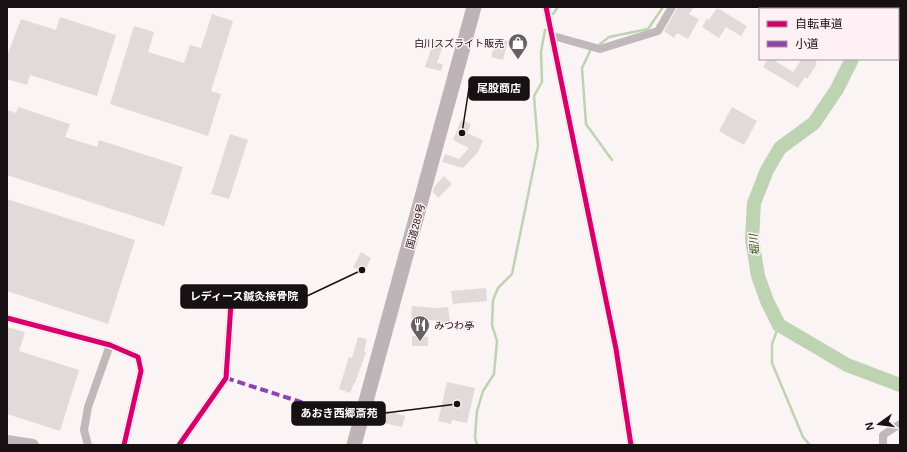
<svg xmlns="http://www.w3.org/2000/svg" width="907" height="452" font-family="Arial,'Noto Sans JP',sans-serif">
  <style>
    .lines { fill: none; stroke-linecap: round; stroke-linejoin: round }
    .stream { stroke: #bed3b1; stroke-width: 2.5 }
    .river { stroke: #bed3b1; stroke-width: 14 }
    .building { fill: #e0dadb }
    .street { stroke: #c0b8ba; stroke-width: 8 }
    .secondary { stroke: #bfb7b9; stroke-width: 12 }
    .highway { stroke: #beb4b7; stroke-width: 15 }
    .quiet { stroke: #8e44ad; stroke-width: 4; stroke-dasharray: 8 4; stroke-linecap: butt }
    .cycleway-casing { stroke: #fef0f4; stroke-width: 8 }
    .cycleway { stroke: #d6006c; stroke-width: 5 }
    .labels { text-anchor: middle; stroke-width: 3; stroke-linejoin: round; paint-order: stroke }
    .poi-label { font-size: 10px; fill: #171113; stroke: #fef0f4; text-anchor: end }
    .street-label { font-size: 10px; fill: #171113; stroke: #fef0f4 }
    .water-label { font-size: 11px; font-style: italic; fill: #28510b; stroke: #fef0f4 }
    .leader { fill: none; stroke: #171113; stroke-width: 1.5 }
    .callout-dot { fill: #171113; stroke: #fef0f4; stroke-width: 1.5 }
    .callout { fill: #171113; stroke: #171113; stroke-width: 1.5 }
    .callout-label { font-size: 11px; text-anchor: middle; font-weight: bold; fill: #fff }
  </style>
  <rect width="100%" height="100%" fill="#faf4f5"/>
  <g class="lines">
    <g class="stream">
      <polyline points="553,14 558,7"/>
      <polyline points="600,44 609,37 648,29 663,7"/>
      <polyline points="590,51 582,68 586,124 612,160"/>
      <polyline points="779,325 772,344 772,363 803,437 810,445"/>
      <polyline points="477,445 475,437 477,411 483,391 494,374 497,341 492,325 493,300 498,288 512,274 538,146 534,96 542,82 541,52 545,30"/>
    </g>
    <g class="river">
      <polyline points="854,7 855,9"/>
      <polyline points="852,59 837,89 814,123 780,148 767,170 754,203 752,239 758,276 767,301 779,325 847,365 900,385"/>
    </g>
  </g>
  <g class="building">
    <polygon points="678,7 694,7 689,14 699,19 688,39 677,33 674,38 664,31"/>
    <polygon points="717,8 747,26 741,36 726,27 719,38 702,27 707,18 709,20"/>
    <polygon points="212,14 233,21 211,91 221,94 208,136 110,104 134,26 154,32 148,52 184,63 190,45 201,48"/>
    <polygon points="60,17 116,35 97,96 30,75 27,85 7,79 7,56 21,19 56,30"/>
    <polygon points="497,38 508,41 503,60 491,57"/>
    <polygon points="434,40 444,43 437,63 443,64 441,71 425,67"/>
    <polygon points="768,59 772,59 793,72 802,59 818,59 815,63 817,64 807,79 805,77 798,88 763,67"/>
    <polygon points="18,107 70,124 65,137 97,147 99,140 183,167 164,226 7,175 7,110 16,113"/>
    <polygon points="732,107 757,121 744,145 719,131"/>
    <polygon points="461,120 471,124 467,133 483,140 478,152 463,168 442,162 445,154 459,159 469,148 453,140"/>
    <polygon points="230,134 248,140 229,199 211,194"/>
    <polygon points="444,176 452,184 438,198 433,192 434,187"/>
    <polygon points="7,199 135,240 108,324 7,291"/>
    <polygon points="361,252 371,258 364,273 353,267"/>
    <polygon points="486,288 487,301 453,304 451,291"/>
    <polygon points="412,306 436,308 448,307 450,322 439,323 439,321 411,318"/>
    <polygon points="7,327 25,332 19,351 79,370 60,431 7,414"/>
    <polygon points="412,336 428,337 428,346 412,346"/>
    <polygon points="358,337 367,339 364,351 366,352 355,383 354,383 350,393 339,389 349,357 352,358"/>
    <polygon points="447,382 475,388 467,423 452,420 451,424 438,421"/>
    <polygon points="374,407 405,416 402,427 370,420"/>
  </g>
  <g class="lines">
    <g class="street">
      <polyline points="546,7 616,349 631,445"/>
      <polyline points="553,36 600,49 658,31 672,7"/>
      <polyline points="7,318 110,345 138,357 141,371 124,445"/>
      <polyline points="88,445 84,430 88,407 110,345"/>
      <polyline points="179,445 226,378 231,303"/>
      <polyline points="883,445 883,435 900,424"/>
    </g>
    <polyline class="secondary" points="7,441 33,445"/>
    <polyline class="highway" points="354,445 474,7"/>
    <polyline class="quiet" points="226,378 360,421"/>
    <defs>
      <g id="cycleway">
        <polyline points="546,7 616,349 631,445"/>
        <polyline points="7,318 110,345 138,357 141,371 124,445"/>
        <polyline points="179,445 226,378 231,303"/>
      </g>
    </defs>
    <use href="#cycleway" class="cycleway-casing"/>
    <use href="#cycleway" class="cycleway"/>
  </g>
  <defs>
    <symbol id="shop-pin" viewBox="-11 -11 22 30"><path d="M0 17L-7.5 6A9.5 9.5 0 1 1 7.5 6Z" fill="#666062" stroke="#fef0f4"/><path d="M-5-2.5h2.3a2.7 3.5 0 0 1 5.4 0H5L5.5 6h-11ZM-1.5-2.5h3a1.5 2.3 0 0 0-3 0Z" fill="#fff"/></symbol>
    <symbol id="restaurant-pin" viewBox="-11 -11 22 30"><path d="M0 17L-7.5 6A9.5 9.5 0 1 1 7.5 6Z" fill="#666062" stroke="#fef0f4"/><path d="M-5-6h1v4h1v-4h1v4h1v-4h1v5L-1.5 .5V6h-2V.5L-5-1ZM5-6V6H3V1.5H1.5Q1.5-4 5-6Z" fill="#fff"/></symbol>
  </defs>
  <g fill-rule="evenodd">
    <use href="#shop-pin" x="507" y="32" width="22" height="30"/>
    <use href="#restaurant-pin" x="409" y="314" width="22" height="30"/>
  </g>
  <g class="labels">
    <g class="poi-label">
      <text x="504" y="47">白川スズライト販売</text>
      <text x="434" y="329" text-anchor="start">みつわ亭</text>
    </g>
    <g class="street-label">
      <text transform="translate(415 226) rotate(-75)" y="4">国道289号</text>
    </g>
    <g class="water-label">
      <text transform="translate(754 245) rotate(-95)" y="4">堀川</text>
    </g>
  </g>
  <path class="leader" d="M462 133L469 88M362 270L307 296M457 404L385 413"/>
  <g class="callout-dot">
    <circle cx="462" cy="133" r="4"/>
    <circle cx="362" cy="270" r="4"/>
    <circle cx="457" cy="404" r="4"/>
  </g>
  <g class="callout">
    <rect x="469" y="77" width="60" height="23" rx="4"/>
    <rect x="181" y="285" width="126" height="23" rx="4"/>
    <rect x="292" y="402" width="93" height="23" rx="4"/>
  </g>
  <g class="callout-label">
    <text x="499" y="92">尾股商店</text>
    <text x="244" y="300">レディース鍼灸接骨院</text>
    <text x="339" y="417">あおき西郷斎苑</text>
  </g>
  <rect width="907" height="452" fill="none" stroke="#171113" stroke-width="16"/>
  <rect x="759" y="8" width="140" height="52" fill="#fef0f4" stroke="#a2979a"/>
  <rect x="767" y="21" width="20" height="6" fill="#d6006c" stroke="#a2979a"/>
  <text x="795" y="28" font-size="12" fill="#171113">自転車道</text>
  <rect x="767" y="41" width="20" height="6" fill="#8e44ad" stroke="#a2979a"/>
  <text x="795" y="48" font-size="12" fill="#171113">小道</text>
  <g transform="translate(879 424) rotate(256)" stroke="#fef0f4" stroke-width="3" paint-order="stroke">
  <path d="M0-3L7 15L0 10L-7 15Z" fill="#171113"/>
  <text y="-6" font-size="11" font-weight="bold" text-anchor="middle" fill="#171113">N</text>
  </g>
</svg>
